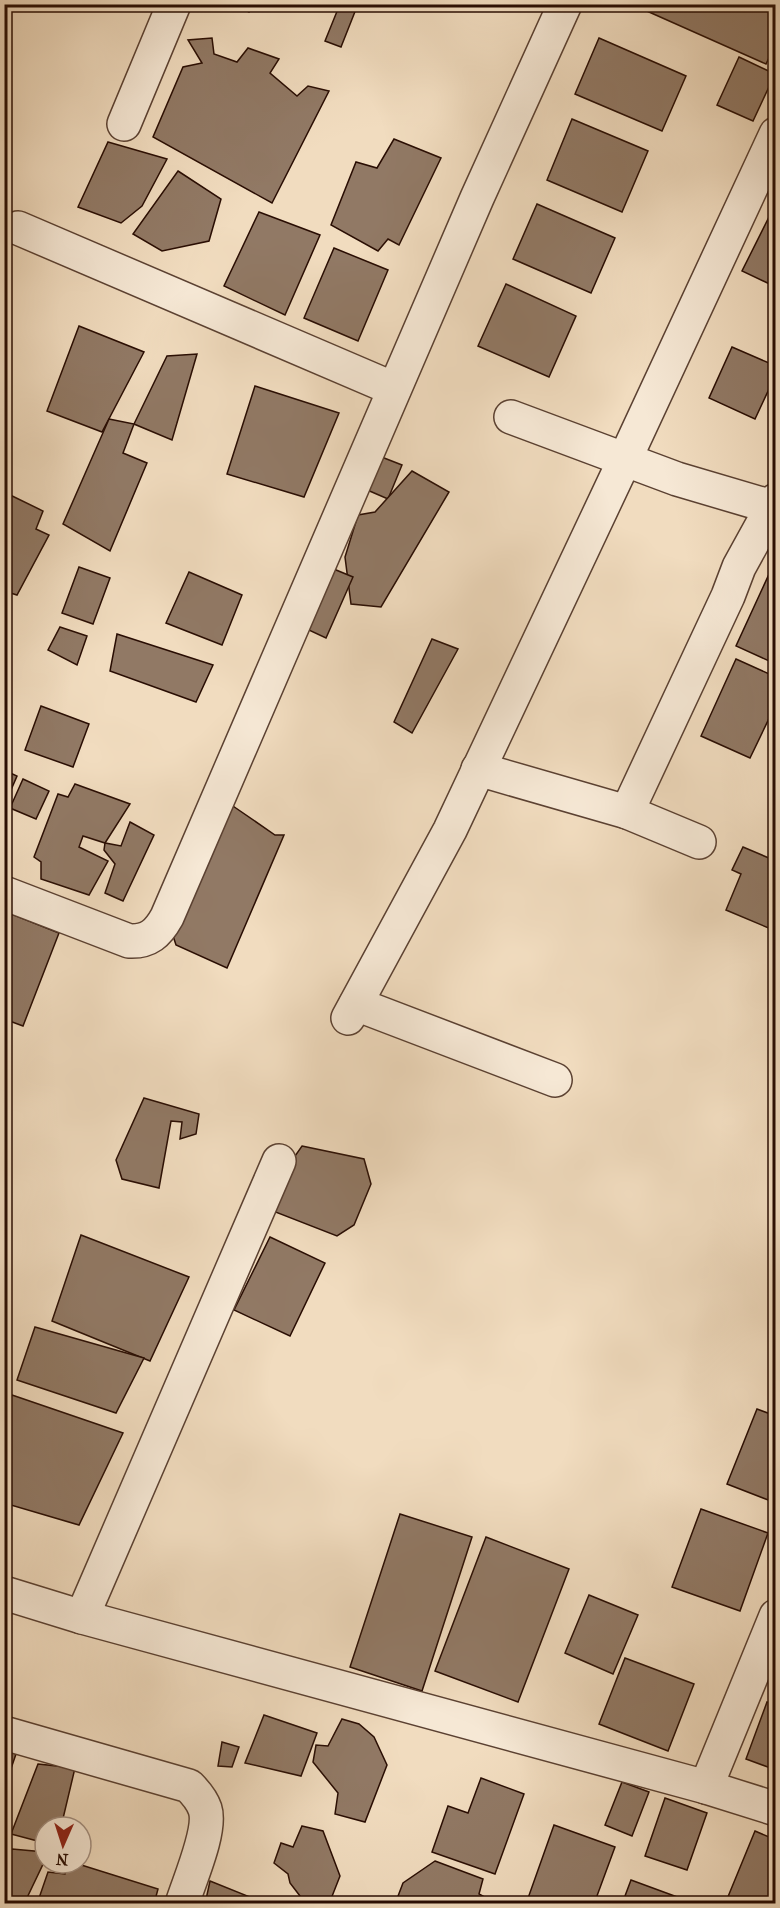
<svg xmlns="http://www.w3.org/2000/svg" width="780" height="1908" font-family="'IM FELL French Canon',serif">
  <style>
    .building { fill: #917965; stroke: #290d03; stroke-width: 1.5 }
    .lines { fill: none; stroke-linecap: round; stroke-linejoin: round }
    .street-casing { stroke: #5b4132; stroke-width: 36 }
    .street { stroke: #f6e8d5; stroke-width: 33 }
  </style>
  <rect width="100%" height="100%" fill="#f1dcbf"/>
  <filter id="stains"><feTurbulence type="fractalNoise" baseFrequency=".00333" numOctaves="4"/><feColorMatrix values="0 0 0 0 .2 0 0 0 0 .09 0 0 0 0 .02 0 0 0 .5 -.17"/></filter>
  <radialGradient id="worn" r=".72"><stop offset=".6" stop-color="#630" stop-opacity="0"/><stop offset="1" stop-color="#630" stop-opacity=".3"/></radialGradient>
  <g class="building">
    <polygon points="232,4 252,4 249,12"/>
    <polygon points="340,4 358,4 341,47 325,41"/>
    <polygon points="631,4 776,4 776,43 766,64"/>
    <polygon points="212,38 214,54 237,62 248,48 279,59 270,73 297,96 308,86 329,91 272,203 153,137 183,67 202,63 188,40"/>
    <polygon points="599,38 686,76 662,131 575,94"/>
    <polygon points="739,57 775,74 753,121 717,105"/>
    <polygon points="572,119 648,151 622,212 547,180"/>
    <polygon points="394,139 441,158 399,245 388,239 378,251 331,225 356,162 377,168"/>
    <polygon points="108,142 167,159 142,206 121,223 78,207"/>
    <polygon points="178,171 221,199 209,241 162,251 133,234"/>
    <polygon points="537,204 615,238 591,293 513,259"/>
    <polygon points="259,212 320,235 285,315 224,286"/>
    <polygon points="770,215 776,218 776,287 742,271"/>
    <polygon points="334,248 388,270 358,341 304,318"/>
    <polygon points="506,284 576,316 549,377 478,346"/>
    <polygon points="79,326 144,352 102,432 47,411"/>
    <polygon points="732,347 776,366 776,374 755,419 709,398"/>
    <polygon points="197,354 172,440 134,424 167,356"/>
    <polygon points="255,386 339,413 304,497 227,474"/>
    <polygon points="109,419 134,424 123,453 147,463 110,551 63,524"/>
    <polygon points="379,456 402,465 388,499 365,489"/>
    <polygon points="412,471 449,492 381,607 351,604 345,557 358,515 375,512"/>
    <polygon points="4,492 43,511 36,529 49,535 17,595 4,591"/>
    <polygon points="324,565 353,577 326,638 298,625"/>
    <polygon points="79,567 110,578 93,624 62,613"/>
    <polygon points="189,572 242,595 222,645 166,623"/>
    <polygon points="770,572 776,575 776,664 736,646"/>
    <polygon points="60,627 87,636 77,665 48,650"/>
    <polygon points="117,634 213,665 196,702 110,671"/>
    <polygon points="432,639 458,649 412,733 394,722"/>
    <polygon points="736,659 776,677 776,704 750,758 701,736"/>
    <polygon points="41,706 89,724 73,767 25,750"/>
    <polygon points="4,770 17,776 4,806"/>
    <polygon points="23,779 49,791 36,819 10,808"/>
    <polygon points="75,784 130,804 105,843 83,836 79,847 108,861 89,895 41,879 41,862 34,857 58,794 68,797"/>
    <polygon points="230,804 275,835 284,835 227,968 176,945 167,917"/>
    <polygon points="130,822 154,835 123,901 105,893 115,864 104,850 105,843 121,846"/>
    <polygon points="743,847 776,861 776,919 771,929 726,910 741,874 732,870"/>
    <polygon points="4,911 59,933 23,1026 4,1019"/>
    <polygon points="144,1098 199,1114 196,1134 180,1139 182,1122 171,1121 159,1188 122,1179 116,1160"/>
    <polygon points="302,1146 364,1159 371,1184 354,1225 337,1236 260,1206"/>
    <polygon points="81,1235 189,1277 150,1361 52,1321"/>
    <polygon points="270,1237 325,1263 290,1336 234,1310"/>
    <polygon points="35,1327 144,1358 116,1413 17,1380"/>
    <polygon points="12,1395 123,1433 79,1525 4,1503 4,1415"/>
    <polygon points="757,1409 776,1416 776,1503 727,1484"/>
    <polygon points="701,1509 768,1533 740,1611 672,1587"/>
    <polygon points="400,1514 472,1537 422,1691 350,1667"/>
    <polygon points="486,1537 569,1569 518,1702 435,1671"/>
    <polygon points="589,1595 638,1615 613,1674 565,1653"/>
    <polygon points="625,1658 694,1684 668,1751 599,1724"/>
    <polygon points="767,1702 776,1705 776,1770 746,1759"/>
    <polygon points="264,1715 317,1733 301,1776 245,1763"/>
    <polygon points="342,1719 359,1724 374,1737 387,1765 365,1822 335,1814 338,1793 313,1762 316,1745 328,1746"/>
    <polygon points="222,1742 239,1747 232,1767 218,1766"/>
    <polygon points="4,1750 16,1754 4,1789"/>
    <polygon points="38,1764 75,1768 61,1827 45,1827 45,1843 11,1834"/>
    <polygon points="481,1778 524,1794 495,1874 432,1852 448,1806 468,1813"/>
    <polygon points="622,1782 649,1792 632,1836 605,1825"/>
    <polygon points="665,1798 707,1813 687,1870 645,1856"/>
    <polygon points="554,1825 615,1847 594,1904 535,1904 527,1901"/>
    <polygon points="302,1826 323,1831 340,1876 329,1904 298,1904 300,1896 290,1883 288,1874 274,1863 281,1843 293,1847"/>
    <polygon points="755,1831 776,1840 776,1904 725,1904"/>
    <polygon points="12,1849 45,1852 45,1860 24,1904 4,1904 4,1866"/>
    <polygon points="435,1861 483,1879 479,1894 488,1899 487,1904 395,1904 403,1883"/>
    <polygon points="68,1863 75,1863 158,1889 154,1904 37,1904 48,1872 65,1874"/>
    <polygon points="631,1880 680,1898 678,1904 622,1904"/>
    <polygon points="210,1881 267,1904 205,1904"/>
  </g>
  <g class="lines">
    <defs>
      <g id="street">
        <polyline points="124,124 174,4"/>
        <polyline points="18,228 394,389"/>
        <polyline points="511,417 677,479 772,507 776,500"/>
        <polyline points="478,769 627,812 699,842"/>
        <polyline points="627,812 728,596 739,567 772,507"/>
        <path d="M4,893L129,941C149,942 158,933 167,917L477,198L565,4"/>
        <polyline points="356,1004 555,1080"/>
        <polyline points="348,1018 450,830 625,459 776,134"/>
        <polyline points="4,1593 82,1617 706,1787 776,1809"/>
        <polyline points="82,1617 279,1161"/>
        <path d="M4,1733L189,1786C196,1793 202,1800 205,1809C212,1830 189,1881 182,1904"/>
        <polyline points="706,1787 776,1616"/>
      </g>
    </defs>
    <use href="#street" class="street-casing"/>
    <use href="#street" class="street"/>
  </g>
  <rect width="780" height="1908" fill="none" stroke="#f1dcbf" stroke-width="24"/>
  <rect x="6" y="6" width="768" height="1896" fill="none" stroke="#290d03" stroke-width="3"/>
  <rect x="12" y="12" width="756" height="1884" fill="none" stroke="#290d03" stroke-width="1.5"/>
  <g transform="translate(63 1845) rotate(183)"><circle r="28" fill="#f6e8d5" stroke="#a49081" stroke-width="1.5"/>
  <path d="M0-4.5L10 22L0 15L-10 22Z" fill="#8f2418"/>
  <text y="-9" font-size="16" font-weight="bold" text-anchor="middle" fill="#290d03">N</text>
  </g>
  <rect width="100%" height="100%" filter="url(#stains)"/>
  <rect width="100%" height="100%" fill="url(#worn)"/>
</svg>
